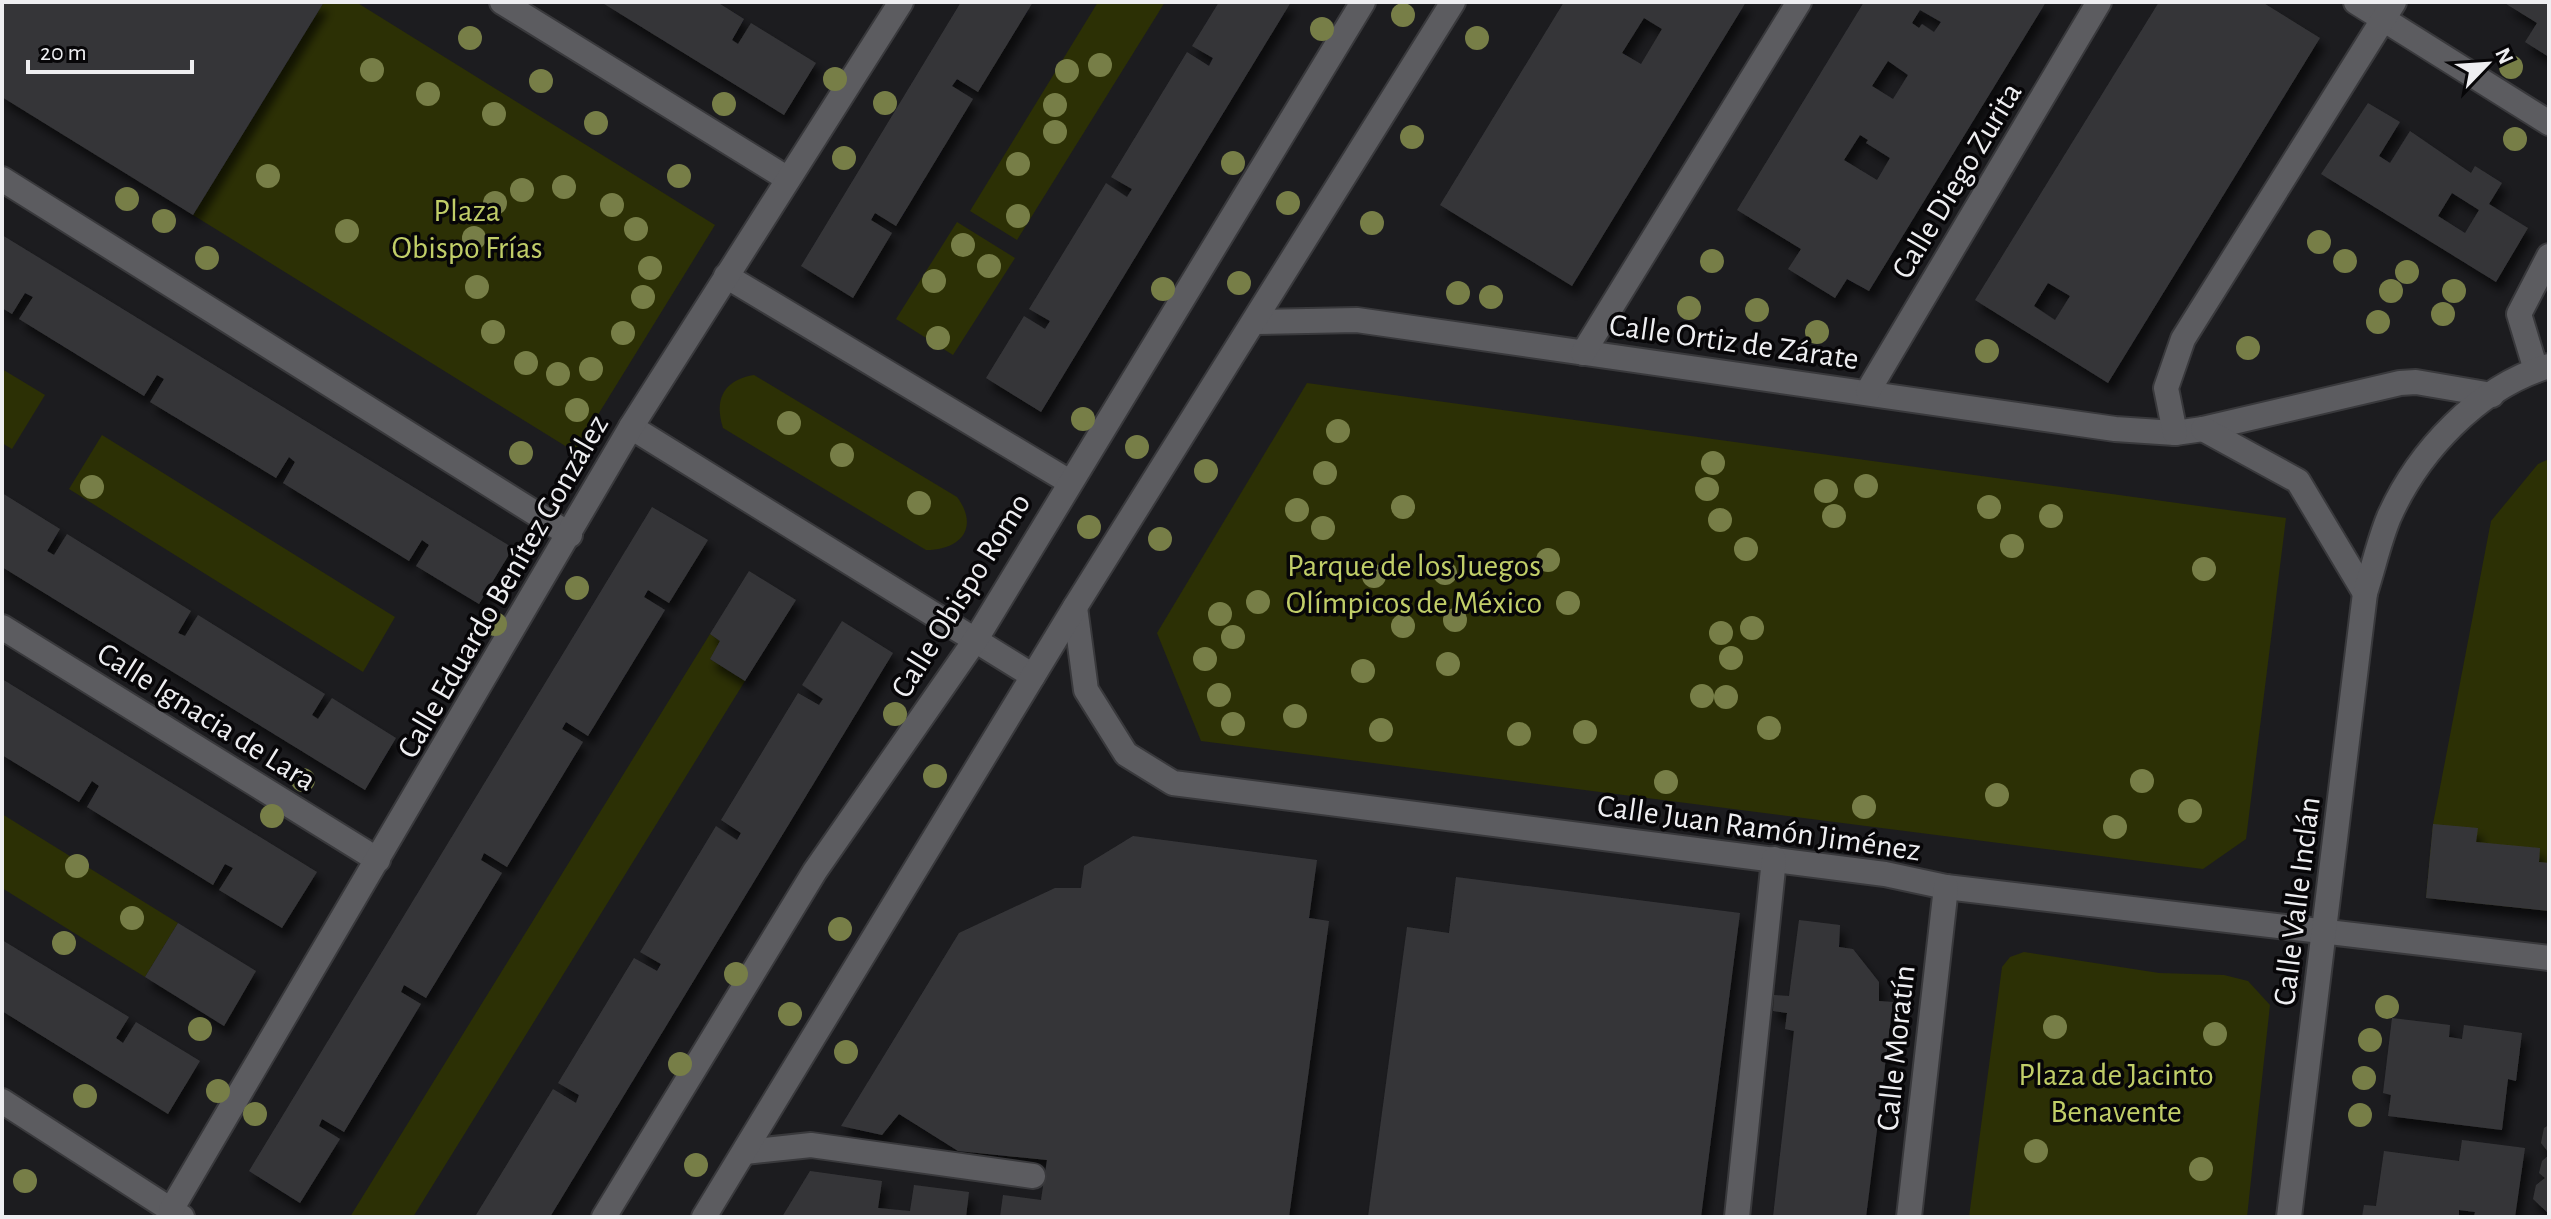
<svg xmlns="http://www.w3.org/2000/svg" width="2551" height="1219" font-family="'Alegreya Sans',sans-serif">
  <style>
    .green { fill: #2c3005 }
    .building { fill: #363639; fill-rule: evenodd; filter: url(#shadow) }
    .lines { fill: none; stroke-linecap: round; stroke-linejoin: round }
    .minor-casing { stroke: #39393c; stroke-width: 28 }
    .minor { stroke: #5c5c60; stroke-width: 24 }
    .tree { fill: #777e47 }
    .labels { text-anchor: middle; stroke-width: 7; stroke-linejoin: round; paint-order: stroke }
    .street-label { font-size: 32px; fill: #eeeef1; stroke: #070608 }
    .park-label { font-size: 32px; fill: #c1ce68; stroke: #070608 }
  </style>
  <defs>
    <filter id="shadow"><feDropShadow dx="5" dy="9" stdDeviation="4" flood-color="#0009"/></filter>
  </defs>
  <rect width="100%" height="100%" fill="#1c1c1f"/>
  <g class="green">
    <polygon points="324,2 356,2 715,225 575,452 193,215"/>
    <polygon points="1098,2 1165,2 1017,240 970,211"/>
    <polygon points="957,222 1015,258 953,355 896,319"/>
    <polygon points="2,369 45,395 12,449 2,443"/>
    <path d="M754,375L957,497C980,528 960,550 926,550L723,428C714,400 723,380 754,375Z"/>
    <polygon points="1307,383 2286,518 2246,839 2203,869 1201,741 1157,633"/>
    <polygon points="102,435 395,617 363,672 69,489"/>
    <polygon points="2549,459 2549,911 2426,898 2433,824 2491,521 2538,464"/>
    <polygon points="710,634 720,641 710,659 745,681 413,1217 350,1217"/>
    <polygon points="2,814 178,923 145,977 2,888"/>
    <polygon points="2024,952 2159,973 2224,975 2248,981 2270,1005 2247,1217 1969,1217 2002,967 2010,957"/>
  </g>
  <g class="building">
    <polygon points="2,2 324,2 193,215 2,97"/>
    <polygon points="601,2 717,2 744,19 732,40 738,44 751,23 816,63 784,115"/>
    <polygon points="961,2 1033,2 978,92 957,79 952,86 973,99 896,226 875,213 871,220 892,233 853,298 801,266"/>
    <polygon points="1219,2 1291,2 1041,412 986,378 1024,316 1045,329 1050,321 1029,309 1106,183 1127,197 1132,189 1111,177 1187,52 1209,66 1213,58 1192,46"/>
    <path d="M1564,2H1746L1572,286L1440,205ZM1644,18L1662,29L1641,64L1622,53Z"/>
    <path d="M1864,2H2046L1869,291L1847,279L1835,298L1788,269L1801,249L1737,210ZM1920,10L1941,22L1934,32L1922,24L1919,28L1912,23ZM1888,61L1908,75L1893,99L1872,86ZM1860,135L1868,140L1866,143L1890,158L1877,180L1844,160Z"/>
    <path d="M2159,2H2262L2320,38L2108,383L1975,300ZM2048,283L2070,296L2055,320L2034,306Z"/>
    <polygon points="2503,2 2549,2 2549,57 2525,42 2537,23"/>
    <path d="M2368,103L2400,122L2379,156L2390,163L2410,131L2471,173L2475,166L2502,183L2489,204L2528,228L2496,282L2321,174ZM2452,193L2479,210L2465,233L2438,216Z"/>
    <polygon points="2,235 513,548 479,604 416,566 429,545 422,540 409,561 283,483 295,462 289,457 276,478 150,402 164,379 157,375 144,396 19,319 33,297 25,293 12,314 2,308"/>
    <polygon points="2,493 60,529 47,551 54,555 67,534 191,611 178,633 185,636 198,615 325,694 312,715 318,719 332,698 396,738 365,790 2,567"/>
    <polygon points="652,507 708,540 669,603 648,590 644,597 665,610 588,736 566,722 562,729 583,742 507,867 484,853 481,860 502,873 426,998 404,985 401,992 421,1004 344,1132 322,1119 319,1126 340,1139 300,1203 249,1171"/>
    <polygon points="749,571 796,600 745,681 710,659 720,641 710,634"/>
    <polygon points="842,621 893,653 550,1217 476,1215 553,1089 576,1103 579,1095 558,1083 634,958 657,971 661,964 640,952 716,826 737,840 741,833 721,820 798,693 819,705 823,699 802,685"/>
    <polygon points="2,679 317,872 282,928 219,890 233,868 225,864 213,885 87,807 99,786 92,781 79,802 2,755"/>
    <polygon points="2433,824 2478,828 2476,842 2540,848 2539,862 2549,863 2549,911 2426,898"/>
    <polygon points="1133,836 1317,860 1309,918 1329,921 1289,1217 1000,1217 1003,1195 1041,1200 1047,1160 958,1151 899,1114 882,1135 841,1126 959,933 1055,888 1081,888 1084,866"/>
    <polygon points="1456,877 1740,913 1701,1217 1368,1217 1407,927 1449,933"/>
    <polygon points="1799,920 1840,925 1839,947 1853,949 1879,982 1879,1001 1893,1002 1866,1217 1773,1217 1794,1031 1785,1029 1787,1013 1773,1011 1774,995 1789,996"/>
    <polygon points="178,923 256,971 224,1026 145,977"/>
    <polygon points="2,940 129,1017 116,1038 123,1043 136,1022 200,1061 168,1114 2,1011"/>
    <polygon points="2392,1018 2450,1025 2449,1037 2462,1039 2464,1025 2522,1033 2516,1081 2508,1079 2502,1130 2388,1116 2391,1095 2383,1093"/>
    <polygon points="2549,1125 2549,1153 2541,1143 2544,1128"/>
    <polygon points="2462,1140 2525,1148 2515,1217 2474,1217 2475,1212 2459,1210 2459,1217 2362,1217 2364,1205 2376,1206 2384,1151 2459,1161"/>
    <polygon points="2549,1155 2549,1214 2533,1199 2536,1185 2545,1178 2539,1173 2542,1161"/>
    <polygon points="810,1171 882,1181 878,1208 910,1211 914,1185 969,1192 966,1217 782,1217"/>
  </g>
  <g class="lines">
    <defs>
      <g id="minor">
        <polyline points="502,2 788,179"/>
        <polyline points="2356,2 2549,123"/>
        <polyline points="2,179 570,535"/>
        <polyline points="726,276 1068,481"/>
        <polyline points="1256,322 1357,320 2115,429 2175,433 2203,429 2400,383 2416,382 2492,395"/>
        <polyline points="1583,353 1799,2"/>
        <polyline points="2536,370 2519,314 2549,256"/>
        <polyline points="1868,391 2099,2"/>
        <polyline points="631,427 1033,676"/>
        <polyline points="2203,429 2298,481 2365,593"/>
        <polyline points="2175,433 2166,388 2183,339 2394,2"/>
        <polyline points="1075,607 1086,690 1126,754 1173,783 1885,874 1946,887 2549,958"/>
        <polyline points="2,627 378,860"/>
        <polyline points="2,1101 182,1217"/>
        <polyline points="745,1152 811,1145 1033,1176"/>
        <polyline points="171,1210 631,427 901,2"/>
        <polyline points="604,1217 815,871 976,639 1363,2"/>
        <polyline points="704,1217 1075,607 1453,2"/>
        <polyline points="1737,1217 1774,859"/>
        <polyline points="1909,1217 1946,887"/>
        <path d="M2289,1217L2365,593C2373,569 2379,541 2389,517C2418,452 2478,387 2549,366"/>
      </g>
    </defs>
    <use href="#minor" class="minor-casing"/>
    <use href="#minor" class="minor"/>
  </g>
  <g class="tree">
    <circle cx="1403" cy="15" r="12"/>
    <circle cx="1322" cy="29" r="12"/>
    <circle cx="470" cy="38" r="12"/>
    <circle cx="1477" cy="38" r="12"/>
    <circle cx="1100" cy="65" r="12"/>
    <circle cx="2511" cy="67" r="12"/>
    <circle cx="372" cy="70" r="12"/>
    <circle cx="1067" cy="71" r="12"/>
    <circle cx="835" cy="79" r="12"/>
    <circle cx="541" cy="81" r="12"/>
    <circle cx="428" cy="94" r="12"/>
    <circle cx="885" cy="103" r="12"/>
    <circle cx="724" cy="104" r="12"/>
    <circle cx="1055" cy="105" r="12"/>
    <circle cx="494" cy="114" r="12"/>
    <circle cx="596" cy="123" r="12"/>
    <circle cx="1055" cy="132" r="12"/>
    <circle cx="1412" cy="137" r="12"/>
    <circle cx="2515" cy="139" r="12"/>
    <circle cx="844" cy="158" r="12"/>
    <circle cx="1233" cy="163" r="12"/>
    <circle cx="1018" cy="164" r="12"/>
    <circle cx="268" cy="176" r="12"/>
    <circle cx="679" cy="176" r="12"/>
    <circle cx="564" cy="187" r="12"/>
    <circle cx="522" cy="190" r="12"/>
    <circle cx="127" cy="199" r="12"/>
    <circle cx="495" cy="203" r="12"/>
    <circle cx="1288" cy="203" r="12"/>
    <circle cx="612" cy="205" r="12"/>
    <circle cx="1018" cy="216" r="12"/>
    <circle cx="164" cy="221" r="12"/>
    <circle cx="1372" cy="223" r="12"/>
    <circle cx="636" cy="229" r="12"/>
    <circle cx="347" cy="231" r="12"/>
    <circle cx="474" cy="238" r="12"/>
    <circle cx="2319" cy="242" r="12"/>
    <circle cx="963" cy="245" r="12"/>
    <circle cx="207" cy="258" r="12"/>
    <circle cx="1712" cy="261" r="12"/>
    <circle cx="2345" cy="261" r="12"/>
    <circle cx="989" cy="266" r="12"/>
    <circle cx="650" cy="268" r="12"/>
    <circle cx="2407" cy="272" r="12"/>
    <circle cx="934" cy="281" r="12"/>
    <circle cx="1239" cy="283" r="12"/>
    <circle cx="477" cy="287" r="12"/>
    <circle cx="1163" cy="289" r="12"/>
    <circle cx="2391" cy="291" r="12"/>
    <circle cx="2454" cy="291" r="12"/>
    <circle cx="1458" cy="293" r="12"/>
    <circle cx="643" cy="297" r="12"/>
    <circle cx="1491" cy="297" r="12"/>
    <circle cx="1689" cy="308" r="12"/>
    <circle cx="1757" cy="310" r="12"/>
    <circle cx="2443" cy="314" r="12"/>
    <circle cx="2378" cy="322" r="12"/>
    <circle cx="493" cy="332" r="12"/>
    <circle cx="1817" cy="332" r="12"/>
    <circle cx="623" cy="333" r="12"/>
    <circle cx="938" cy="338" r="12"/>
    <circle cx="2248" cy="348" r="12"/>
    <circle cx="1987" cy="351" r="12"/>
    <circle cx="526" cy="363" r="12"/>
    <circle cx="591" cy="369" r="12"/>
    <circle cx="558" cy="374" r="12"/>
    <circle cx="577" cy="410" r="12"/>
    <circle cx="1083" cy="419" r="12"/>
    <circle cx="789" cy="423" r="12"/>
    <circle cx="1338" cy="431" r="12"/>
    <circle cx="1137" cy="447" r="12"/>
    <circle cx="521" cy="453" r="12"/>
    <circle cx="842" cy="455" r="12"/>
    <circle cx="1713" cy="463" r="12"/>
    <circle cx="1206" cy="471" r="12"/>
    <circle cx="1325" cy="473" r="12"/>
    <circle cx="1866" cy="486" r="12"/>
    <circle cx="92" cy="487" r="12"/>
    <circle cx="1707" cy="489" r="12"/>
    <circle cx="1826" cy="491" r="12"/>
    <circle cx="919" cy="503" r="12"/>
    <circle cx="1403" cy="507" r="12"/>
    <circle cx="1989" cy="507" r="12"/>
    <circle cx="1297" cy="510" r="12"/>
    <circle cx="1834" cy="516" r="12"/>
    <circle cx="2051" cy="516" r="12"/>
    <circle cx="1720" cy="520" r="12"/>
    <circle cx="1089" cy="527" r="12"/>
    <circle cx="1323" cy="528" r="12"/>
    <circle cx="1160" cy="539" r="12"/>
    <circle cx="2012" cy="546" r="12"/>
    <circle cx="1746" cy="549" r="12"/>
    <circle cx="1548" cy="560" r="12"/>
    <circle cx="2204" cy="569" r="12"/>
    <circle cx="1445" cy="573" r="12"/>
    <circle cx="1374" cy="576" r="12"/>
    <circle cx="577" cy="588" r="12"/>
    <circle cx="1258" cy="602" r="12"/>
    <circle cx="1568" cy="603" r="12"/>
    <circle cx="1220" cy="614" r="12"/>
    <circle cx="1455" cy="620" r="12"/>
    <circle cx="495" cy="624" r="12"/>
    <circle cx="1403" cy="626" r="12"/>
    <circle cx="1752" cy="628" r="12"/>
    <circle cx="1721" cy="633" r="12"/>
    <circle cx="1233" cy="637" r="12"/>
    <circle cx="1731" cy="658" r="12"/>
    <circle cx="1205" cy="659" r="12"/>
    <circle cx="1448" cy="664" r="12"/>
    <circle cx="1363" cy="671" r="12"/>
    <circle cx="1219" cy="695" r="12"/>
    <circle cx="1702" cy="696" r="12"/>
    <circle cx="1726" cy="697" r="12"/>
    <circle cx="895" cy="714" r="12"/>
    <circle cx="1295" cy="716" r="12"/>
    <circle cx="1233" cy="724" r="12"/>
    <circle cx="1769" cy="728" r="12"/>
    <circle cx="1381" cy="730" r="12"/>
    <circle cx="1585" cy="732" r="12"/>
    <circle cx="1519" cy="734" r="12"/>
    <circle cx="935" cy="776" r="12"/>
    <circle cx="303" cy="780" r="12"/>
    <circle cx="2142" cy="781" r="12"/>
    <circle cx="1666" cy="782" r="12"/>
    <circle cx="1997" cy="795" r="12"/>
    <circle cx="1864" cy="807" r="12"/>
    <circle cx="2190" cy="811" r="12"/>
    <circle cx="272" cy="816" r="12"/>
    <circle cx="2115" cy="827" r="12"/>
    <circle cx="77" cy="866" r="12"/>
    <circle cx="132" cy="918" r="12"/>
    <circle cx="840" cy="929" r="12"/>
    <circle cx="64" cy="943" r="12"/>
    <circle cx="736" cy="974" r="12"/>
    <circle cx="2387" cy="1007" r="12"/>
    <circle cx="790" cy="1014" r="12"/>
    <circle cx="2055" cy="1027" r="12"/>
    <circle cx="200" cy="1029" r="12"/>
    <circle cx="2215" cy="1034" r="12"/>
    <circle cx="2370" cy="1040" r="12"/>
    <circle cx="846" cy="1052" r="12"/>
    <circle cx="680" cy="1064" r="12"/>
    <circle cx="2364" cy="1078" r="12"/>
    <circle cx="218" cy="1091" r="12"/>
    <circle cx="85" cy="1096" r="12"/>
    <circle cx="255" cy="1114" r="12"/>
    <circle cx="2360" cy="1115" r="12"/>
    <circle cx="2036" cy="1151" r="12"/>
    <circle cx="696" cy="1165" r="12"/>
    <circle cx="2201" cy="1169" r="12"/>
    <circle cx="25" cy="1181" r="12"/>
  </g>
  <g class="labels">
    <g class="street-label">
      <text transform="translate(1956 180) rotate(-59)" y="11">Calle Diego Zurita</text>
      <text transform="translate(1734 341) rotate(8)" y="11">Calle Ortiz de Zárate</text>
      <text transform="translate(502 586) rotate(-60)" y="11">Calle Eduardo Benítez González</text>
      <text transform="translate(960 595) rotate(-58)" y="11">Calle Obispo Romo</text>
      <text transform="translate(207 716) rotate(32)" y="11">Calle Ignacia de Lara</text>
      <text transform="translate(1759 827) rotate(8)" y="11">Calle Juan Ramón Jiménez</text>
      <text transform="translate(2296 901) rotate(-83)" y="11">Calle Valle Inclán</text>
      <text transform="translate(1895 1048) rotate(-84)" y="11">Calle Moratín</text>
    </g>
    <g class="park-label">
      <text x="467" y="221">Plaza<tspan x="467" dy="37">Obispo Frías</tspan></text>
      <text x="1414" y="576">Parque de los Juegos<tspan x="1414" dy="37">Olímpicos de México</tspan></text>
      <text x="2116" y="1085">Plaza de Jacinto<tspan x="2116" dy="37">Benavente</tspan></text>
    </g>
  </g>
  <rect width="2551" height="1219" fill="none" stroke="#eeeef1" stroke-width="8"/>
  <g transform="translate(2487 64) rotate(65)" stroke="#070608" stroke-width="6" paint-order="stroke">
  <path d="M0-6L14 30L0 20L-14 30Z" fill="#eeeef1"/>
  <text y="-12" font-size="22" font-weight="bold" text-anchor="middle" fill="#eeeef1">N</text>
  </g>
  <path d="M28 60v12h164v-12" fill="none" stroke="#eeeef1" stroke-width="4"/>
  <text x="40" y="60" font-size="24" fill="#eeeef1" stroke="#070608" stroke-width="6" paint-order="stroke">20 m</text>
</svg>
